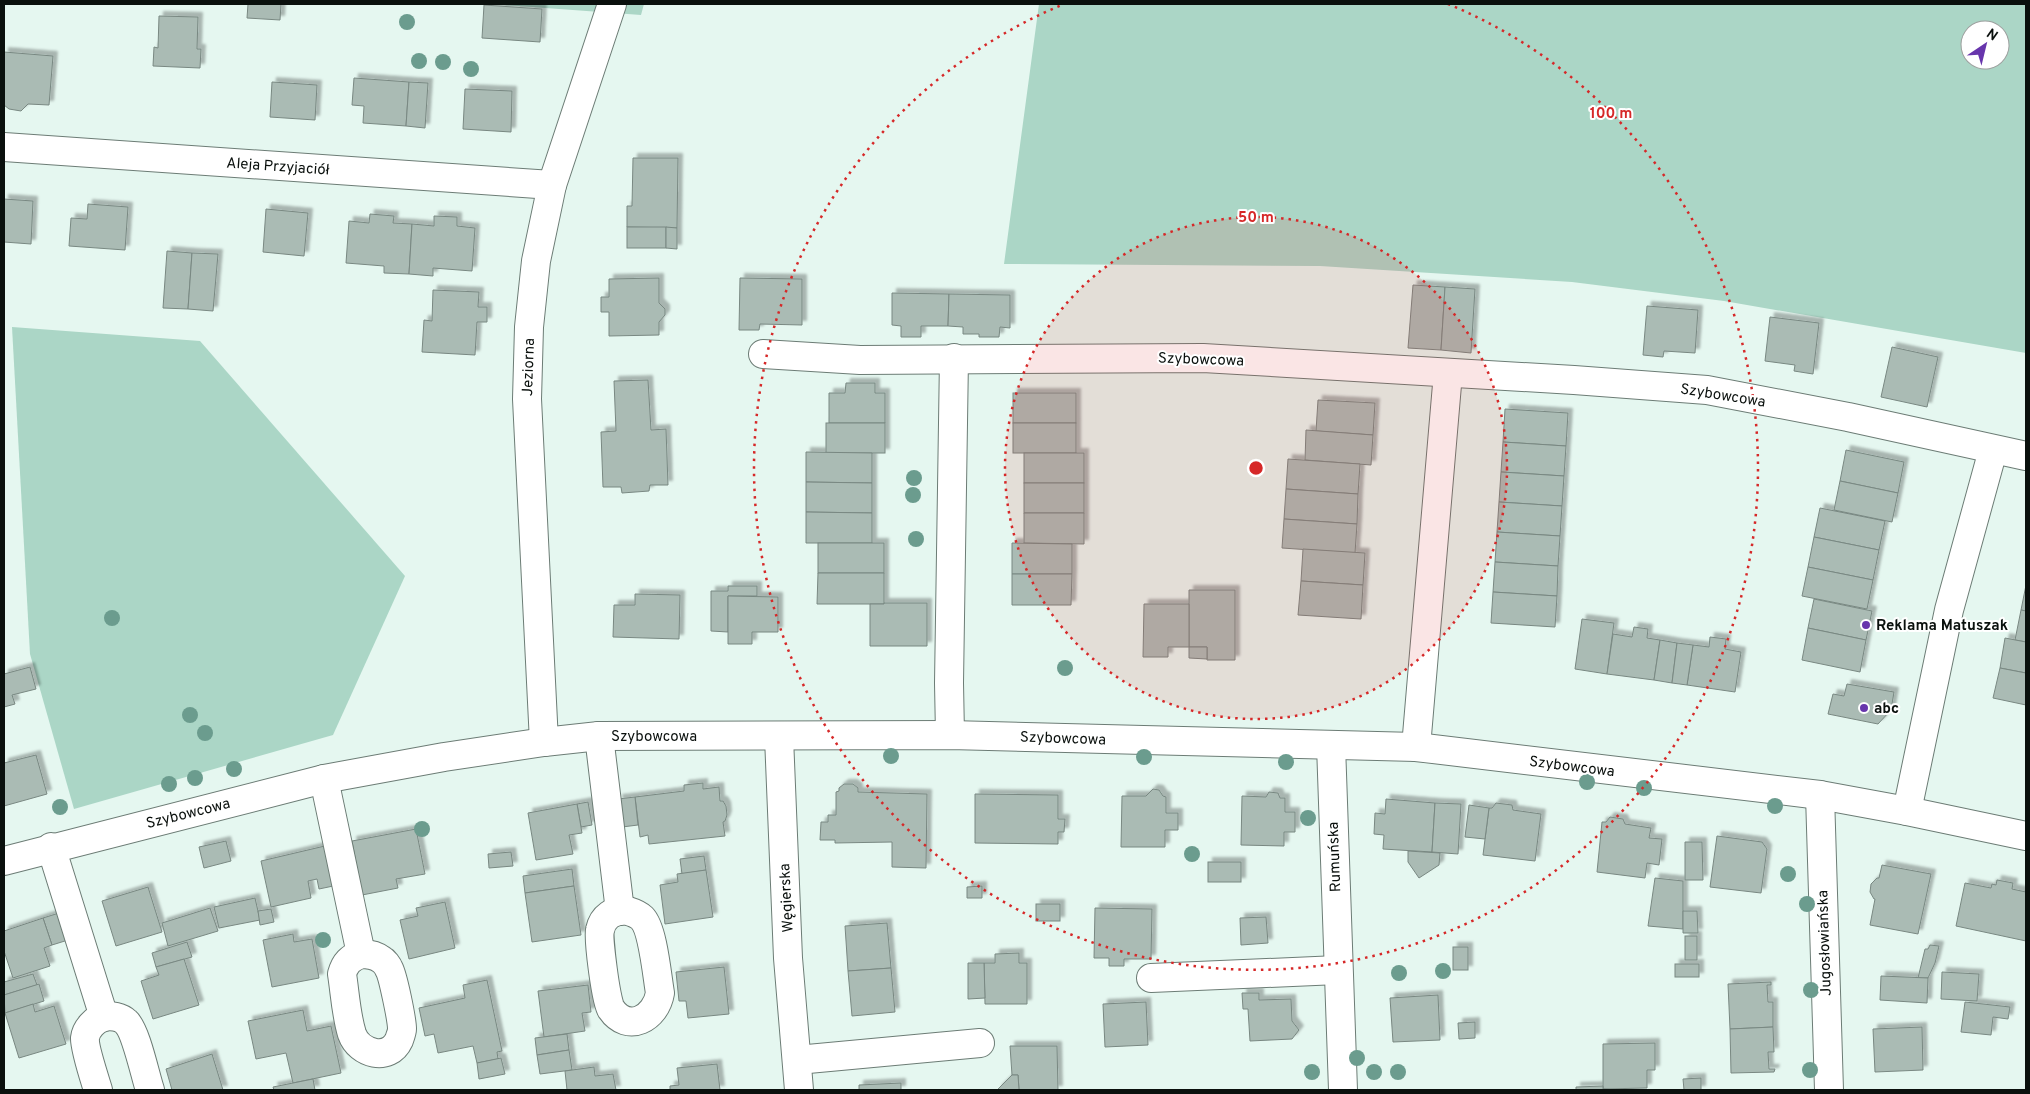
<svg xmlns="http://www.w3.org/2000/svg" width="2030" height="1094" font-family="Overpass,sans-serif">
  <style>
    .green { fill: #abd6c6; fill-rule: evenodd }
    .building { fill: #aabbb4; stroke: #798882; filter: url(#shadow) }
    .lines { fill: none; stroke-linecap: round; stroke-linejoin: round }
    .minor-casing { stroke: #6c7c75; stroke-width: 30 }
    .minor { stroke: #fff; stroke-width: 28 }
    .tree { fill: #6b9c8e }
    .ring { fill: none; stroke: #d62828; stroke-width: 2.5; stroke-dasharray: 2.5 5 }
    .poi-dot { fill: #6735ac; stroke: #fff; stroke-width: 2 }
    .labels { text-anchor: middle; stroke-width: 4; stroke-linejoin: round; paint-order: stroke }
    .street-label { font-size: 15px; fill: #0a100d; stroke: #fff }
    .poi-label { font-size: 15px; font-weight: bold; fill: #0a100d; stroke: #fff; text-anchor: start }
    .centre { fill: #d62828; stroke: #fff; stroke-width: 2.5 }
    .ring-label { font-size: 15px; text-anchor: middle; font-weight: bold; fill: #d62828; stroke: #fff; stroke-width: 4; stroke-linejoin: round; paint-order: stroke }
  </style>
  <defs>
    <filter id="shadow"><feDropShadow dx="4.5" dy="-4.5" stdDeviation="1" flood-color="#0004"/></filter>
  </defs>
  <rect width="100%" height="100%" fill="#e5f7f0"/>
  <g class="green">
    <polygon points="491,4 644,4 641,15"/>
    <path d="M1039,4H2026V353L1724,301L1572,282L1320,266L1004,264ZM1970,30H2000V60H1970Z"/>
    <polygon points="12,327 200,341 405,576 333,735 74,809 30,654"/>
  </g>
  <g class="building">
    <polygon points="248,4 281,4 280,20 247,18"/>
    <polygon points="484,5 542,9 540,42 482,38"/>
    <polygon points="159,16 198,17 197,49 201,49 200,68 153,66 154,47 158,48"/>
    <polygon points="4,52 53,56 49,105 28,104 21,111 9,109 4,105"/>
    <polygon points="354,78 409,82 406,126 363,123 364,106 352,105"/>
    <polygon points="272,82 317,85 315,120 270,117"/>
    <polygon points="409,82 428,83 425,128 406,126"/>
    <polygon points="465,89 512,91 511,132 463,129"/>
    <polygon points="633,158 678,158 677,228 627,227 627,206 632,206"/>
    <polygon points="4,199 33,201 31,244 4,242"/>
    <polygon points="88,204 128,207 125,250 69,246 71,218 87,219"/>
    <polygon points="266,209 308,213 304,256 263,252"/>
    <polygon points="370,214 394,216 393,223 412,224 409,274 384,273 384,266 346,263 349,221 369,223"/>
    <polygon points="434,216 457,217 457,226 475,228 472,271 433,268 433,276 409,274 412,224 434,226"/>
    <rect x="627" y="227" width="39" height="21"/>
    <polygon points="666,227 677,228 677,249 666,248"/>
    <polygon points="167,251 192,253 188,309 163,308"/>
    <polygon points="192,253 218,254 213,311 188,309"/>
    <polygon points="659,278 659,303 665,309 665,315 659,322 659,335 609,336 609,312 601,312 601,297 609,297 609,279"/>
    <polygon points="740,278 802,279 802,325 760,324 759,330 739,330"/>
    <polygon points="1413,285 1445,287 1441,350 1408,348"/>
    <polygon points="1445,287 1475,289 1471,353 1441,350"/>
    <polygon points="433,290 479,292 478,307 487,307 487,322 477,322 475,355 422,352 424,320 432,321"/>
    <polygon points="892,293 949,294 948,326 921,326 921,337 901,337 901,326 892,325"/>
    <polygon points="949,294 1010,295 1010,328 1000,327 999,337 979,337 979,334 963,334 963,327 948,326"/>
    <polygon points="1647,306 1698,310 1695,353 1664,351 1663,357 1643,355"/>
    <polygon points="1770,317 1819,323 1813,374 1794,371 1795,365 1765,361"/>
    <polygon points="1892,347 1938,357 1927,407 1881,397"/>
    <polygon points="648,380 651,430 666,429 668,485 650,485 649,491 622,493 621,487 603,487 601,432 616,431 614,381"/>
    <polygon points="846,383 875,383 875,393 885,393 885,423 829,423 829,393 845,393"/>
    <rect x="1013" y="393" width="63" height="30"/>
    <polygon points="1318,400 1375,403 1373,435 1316,431"/>
    <polygon points="1505,409 1568,413 1566,446 1503,442"/>
    <rect x="826" y="423" width="59" height="30"/>
    <rect x="1013" y="423" width="63" height="30"/>
    <polygon points="1306,430 1373,435 1371,465 1305,460"/>
    <polygon points="1503,442 1566,446 1564,476 1501,472"/>
    <polygon points="1846,450 1904,462 1898,493 1840,481"/>
    <polygon points="806,452 872,453 872,483 806,482"/>
    <rect x="1024" y="453" width="60" height="30"/>
    <polygon points="1288,459 1360,464 1358,494 1286,489"/>
    <polygon points="1501,472 1564,476 1562,506 1499,502"/>
    <polygon points="1840,481 1898,493 1892,522 1834,510"/>
    <polygon points="806,482 872,483 872,513 806,512"/>
    <rect x="1024" y="483" width="60" height="30"/>
    <polygon points="1286,489 1358,494 1357,524 1284,519"/>
    <polygon points="1499,502 1562,506 1560,536 1497,532"/>
    <polygon points="1820,508 1885,521 1879,550 1814,537"/>
    <polygon points="806,512 872,513 872,543 806,543"/>
    <polygon points="1024,513 1084,513 1084,544 1024,543"/>
    <polygon points="1284,519 1357,524 1355,553 1282,548"/>
    <polygon points="1497,532 1560,536 1558,566 1495,562"/>
    <polygon points="1814,537 1879,550 1873,580 1808,567"/>
    <rect x="818" y="543" width="66" height="30"/>
    <polygon points="1012,543 1072,544 1072,574 1012,574"/>
    <polygon points="1303,549 1365,553 1363,585 1301,581"/>
    <polygon points="1495,562 1558,566 1557,596 1493,592"/>
    <polygon points="1808,567 1873,580 1867,609 1802,596"/>
    <polygon points="818,573 884,573 884,604 817,604"/>
    <polygon points="1012,574 1072,574 1071,605 1012,605"/>
    <polygon points="1301,581 1363,585 1361,619 1298,615"/>
    <polygon points="2026,585 2026,611 2021,610"/>
    <polygon points="728,586 757,586 757,596 728,596 728,632 711,631 711,591 728,591"/>
    <polygon points="1189,590 1235,590 1235,660 1207,660 1207,647 1189,647"/>
    <polygon points="1493,592 1557,596 1555,627 1491,623"/>
    <polygon points="635,594 680,595 679,639 613,637 614,605 635,605"/>
    <polygon points="728,596 778,597 778,632 752,632 752,644 728,644"/>
    <polygon points="1814,599 1872,611 1866,640 1808,628"/>
    <polygon points="884,603 927,603 927,646 870,646 870,604 884,604"/>
    <polygon points="1144,604 1189,604 1189,647 1168,647 1168,657 1143,657"/>
    <polygon points="2021,610 2026,611 2026,642 2015,640"/>
    <polygon points="1582,619 1614,623 1607,674 1575,669"/>
    <polygon points="1634,627 1648,629 1647,638 1660,640 1654,680 1607,674 1613,634 1632,637"/>
    <polygon points="1808,628 1866,640 1860,672 1802,660"/>
    <polygon points="1710,637 1726,639 1725,649 1741,652 1735,692 1687,685 1693,645 1709,647"/>
    <polygon points="2005,638 2026,642 2026,673 2000,668"/>
    <polygon points="1660,640 1677,643 1672,683 1654,680"/>
    <polygon points="1677,643 1693,645 1687,685 1672,683"/>
    <polygon points="1189,647 1207,647 1207,659 1189,658"/>
    <polygon points="30,667 36,689 12,695 15,704 4,707 4,674"/>
    <polygon points="2000,668 2026,673 2026,705 1993,698"/>
    <polygon points="1847,684 1894,692 1891,710 1878,724 1828,714 1833,694 1844,696"/>
    <polygon points="36,755 47,794 4,806 4,763"/>
    <polygon points="703,783 703,789 719,787 720,801 723,801 726,806 727,815 725,821 723,822 725,836 649,844 648,835 640,837 635,797 684,791 684,785"/>
    <polygon points="844,784 853,784 858,788 858,792 927,794 926,868 892,867 892,842 835,843 835,840 820,840 821,822 828,822 828,815 836,815 836,792 839,791 839,788"/>
    <polygon points="1153,789 1159,790 1163,796 1166,797 1166,813 1178,813 1178,830 1165,830 1165,847 1121,847 1122,796 1146,796"/>
    <polygon points="1269,792 1278,793 1280,798 1285,798 1285,812 1295,812 1295,832 1284,832 1284,846 1241,845 1242,796 1266,797"/>
    <polygon points="975,794 1058,795 1058,819 1065,819 1064,832 1058,832 1058,844 975,843"/>
    <polygon points="635,797 638,825 622,827 618,799"/>
    <polygon points="1386,799 1435,803 1432,852 1383,849 1384,835 1374,834 1375,813 1385,814"/>
    <polygon points="588,802 592,825 581,827 577,804"/>
    <polygon points="1435,803 1461,804 1458,854 1432,852"/>
    <polygon points="1496,803 1512,805 1513,810 1541,814 1535,861 1483,855 1489,808 1492,808"/>
    <polygon points="577,804 582,833 569,835 573,854 536,860 528,813"/>
    <polygon points="1469,805 1489,808 1485,839 1465,837"/>
    <polygon points="1610,817 1623,819 1625,824 1651,828 1649,838 1662,839 1659,865 1647,863 1645,878 1597,872 1602,822 1606,822"/>
    <polygon points="416,829 425,874 396,879 398,888 362,895 352,841"/>
    <polygon points="1717,836 1762,842 1767,849 1761,893 1710,887"/>
    <polygon points="226,841 231,861 204,868 199,847"/>
    <polygon points="1685,842 1702,842 1703,880 1685,880"/>
    <polygon points="329,845 338,885 319,889 317,879 308,881 311,898 271,907 261,861"/>
    <polygon points="1408,851 1440,853 1439,865 1419,878 1408,862"/>
    <polygon points="511,852 513,866 489,868 488,854"/>
    <polygon points="704,856 706,870 682,874 680,859"/>
    <rect x="1208" y="862" width="33" height="20"/>
    <polygon points="1882,865 1931,874 1918,934 1870,925 1875,899 1874,899 1870,892 1871,884 1877,878 1879,878"/>
    <polygon points="572,869 574,886 525,893 523,876"/>
    <polygon points="706,870 713,917 665,924 660,885 678,882 677,874"/>
    <polygon points="1655,878 1683,881 1683,929 1648,926"/>
    <polygon points="1997,880 2013,883 2012,889 2026,892 2026,941 1956,926 1965,883 1991,888 1992,884 1996,885"/>
    <polygon points="574,886 581,935 532,942 525,893"/>
    <polygon points="982,886 982,898 967,898 967,887"/>
    <polygon points="148,887 162,932 116,946 102,901"/>
    <polygon points="255,898 260,920 219,928 214,907"/>
    <polygon points="445,902 455,948 409,959 400,920 418,916 416,908"/>
    <rect x="1036" y="904" width="24" height="17"/>
    <polygon points="210,908 218,931 168,946 162,923"/>
    <polygon points="1095,908 1152,909 1151,959 1124,959 1124,966 1109,966 1109,958 1094,958"/>
    <polygon points="271,909 274,922 260,925 258,911"/>
    <polygon points="1683,911 1697,911 1698,933 1683,933"/>
    <polygon points="59,913 68,940 52,945 43,918"/>
    <polygon points="1266,917 1268,943 1241,945 1240,918"/>
    <polygon points="43,918 52,945 44,948 50,966 13,978 4,951 4,931"/>
    <polygon points="887,923 891,968 848,971 845,926"/>
    <polygon points="293,934 294,942 312,939 319,978 272,987 263,940"/>
    <rect x="1685" y="936" width="12" height="24"/>
    <polygon points="187,942 192,957 156,967 152,953"/>
    <polygon points="1930,945 1939,946 1935,963 1928,978 1918,978 1925,949 1928,949"/>
    <rect x="1453" y="947" width="15" height="23"/>
    <polygon points="1019,953 1019,963 1027,963 1027,1004 985,1004 984,963 995,963 995,954"/>
    <polygon points="184,959 199,1005 153,1019 141,981 159,975 156,967"/>
    <polygon points="968,963 984,963 985,998 968,999"/>
    <rect x="1675" y="964" width="24" height="13"/>
    <polygon points="724,967 729,1014 688,1018 686,1001 679,1001 676,972"/>
    <polygon points="891,968 895,1012 852,1016 848,971"/>
    <polygon points="1942,972 1979,974 1977,1001 1941,999"/>
    <polygon points="33,974 37,985 4,995 4,982"/>
    <polygon points="1881,976 1928,978 1927,1003 1880,1000"/>
    <polygon points="487,980 502,1051 497,1052 498,1059 477,1063 473,1046 438,1053 434,1034 425,1036 419,1008 465,998 463,985"/>
    <polygon points="1771,982 1771,985 1767,985 1768,1002 1773,1002 1773,1027 1730,1029 1728,984"/>
    <polygon points="39,984 44,1001 5,1013 4,995"/>
    <polygon points="588,985 591,1012 582,1013 585,1031 544,1037 538,991"/>
    <polygon points="1242,993 1259,993 1259,1000 1291,999 1292,1021 1299,1030 1292,1039 1250,1041 1248,1009 1243,1009"/>
    <polygon points="1438,995 1440,1040 1393,1042 1390,998"/>
    <polygon points="1146,1002 1148,1045 1105,1047 1103,1004"/>
    <polygon points="1965,1002 2010,1007 2008,1019 1993,1017 1991,1035 1961,1032"/>
    <polygon points="33,1004 35,1012 54,1006 66,1044 19,1058 5,1013"/>
    <polygon points="303,1010 307,1031 331,1026 341,1073 293,1083 286,1053 256,1059 248,1021"/>
    <polygon points="1475,1022 1475,1038 1459,1039 1458,1023"/>
    <polygon points="1773,1027 1774,1052 1768,1052 1769,1069 1775,1069 1774,1072 1731,1073 1730,1029"/>
    <polygon points="1922,1027 1923,1070 1875,1072 1873,1029"/>
    <polygon points="567,1034 569,1050 537,1055 535,1038"/>
    <polygon points="1655,1043 1655,1070 1647,1070 1647,1088 1603,1089 1603,1044"/>
    <polygon points="1010,1046 1057,1046 1058,1090 1019,1090 1018,1075 1012,1075"/>
    <polygon points="569,1050 572,1070 540,1074 537,1055"/>
    <polygon points="212,1054 223,1090 172,1090 166,1069"/>
    <polygon points="501,1058 505,1074 479,1079 477,1063"/>
    <polygon points="717,1064 720,1090 670,1090 670,1086 679,1085 677,1068"/>
    <polygon points="594,1067 595,1076 613,1074 616,1090 567,1090 565,1071"/>
    <polygon points="1012,1075 1018,1075 1019,1090 997,1090"/>
    <polygon points="1701,1078 1701,1090 1684,1090 1683,1079"/>
    <polygon points="313,1079 315,1090 274,1090 273,1087"/>
    <polygon points="901,1083 901,1090 859,1090 859,1085"/>
    <polygon points="1603,1086 1603,1089 1619,1090 1576,1090 1576,1087"/>
  </g>
  <g class="lines">
    <defs>
      <g id="minor">
        <polyline points="4,147 552,185"/>
        <polyline points="763,354 860,360 1203,358 1574,380 1707,390 1848,417 2026,456"/>
        <polyline points="950,735 949,683 954,358"/>
        <polyline points="599,736 620,911"/>
        <polyline points="779,737 788,958 799,1090"/>
        <polyline points="544,742 527,399 529,327 536,261 552,185 612,4"/>
        <polyline points="1331,745 1343,1090"/>
        <polyline points="1416,747 1448,373"/>
        <polyline points="324,779 361,954"/>
        <polyline points="1820,795 1829,1090"/>
        <polyline points="1907,811 1949,610 1993,450"/>
        <polyline points="51,847 104,1017"/>
        <polyline points="4,861 324,779 444,757 544,742 599,736 950,735 1416,747 1820,795 1907,811 2026,836"/>
        <path d="M625,910C631,912 637,913 642,918C653,929 657,976 660,993C656,1018 628,1034 611,1009C606,1002 598,938 600,930C603,916 613,911 625,910Z"/>
        <path d="M361,954C368,954 376,955 382,960C384,961 388,966 389,969C393,976 402,1020 402,1029C402,1032 400,1037 399,1040C389,1062 359,1054 352,1034C346,1015 345,993 342,974C345,963 350,958 361,954Z"/>
        <polyline points="1151,978 1338,970"/>
        <polyline points="797,1060 980,1043"/>
        <path d="M98,1090C95,1080 84,1047 85,1038C86,1029 95,1019 104,1017C111,1015 121,1017 126,1022C136,1031 145,1075 150,1090"/>
      </g>
    </defs>
    <use href="#minor" class="minor-casing"/>
    <use href="#minor" class="minor"/>
  </g>
  <g class="tree">
    <circle cx="407" cy="22" r="8"/>
    <circle cx="419" cy="61" r="8"/>
    <circle cx="443" cy="62" r="8"/>
    <circle cx="471" cy="69" r="8"/>
    <circle cx="914" cy="478" r="8"/>
    <circle cx="913" cy="495" r="8"/>
    <circle cx="916" cy="539" r="8"/>
    <circle cx="112" cy="618" r="8"/>
    <circle cx="1065" cy="668" r="8"/>
    <circle cx="190" cy="715" r="8"/>
    <circle cx="205" cy="733" r="8"/>
    <circle cx="891" cy="756" r="8"/>
    <circle cx="1144" cy="757" r="8"/>
    <circle cx="1286" cy="762" r="8"/>
    <circle cx="234" cy="769" r="8"/>
    <circle cx="195" cy="778" r="8"/>
    <circle cx="1587" cy="782" r="8"/>
    <circle cx="169" cy="784" r="8"/>
    <circle cx="1644" cy="788" r="8"/>
    <circle cx="1775" cy="806" r="8"/>
    <circle cx="60" cy="807" r="8"/>
    <circle cx="1308" cy="818" r="8"/>
    <circle cx="422" cy="829" r="8"/>
    <circle cx="1192" cy="854" r="8"/>
    <circle cx="1788" cy="874" r="8"/>
    <circle cx="1807" cy="904" r="8"/>
    <circle cx="323" cy="940" r="8"/>
    <circle cx="1443" cy="971" r="8"/>
    <circle cx="1399" cy="973" r="8"/>
    <circle cx="1811" cy="990" r="8"/>
    <circle cx="1357" cy="1058" r="8"/>
    <circle cx="1810" cy="1070" r="8"/>
    <circle cx="1312" cy="1072" r="8"/>
    <circle cx="1374" cy="1072" r="8"/>
    <circle cx="1398" cy="1072" r="8"/>
  </g>
  <circle cx="1256" cy="468" r="251" fill="#d62828" fill-opacity=".12"/>
  <g class="ring">
    <circle cx="1256" cy="468" r="251"/>
    <path d="M1448 4A502 502 0 1 1 1064 4"/>
  </g>
  <g class="poi-dot">
    <circle cx="1866" cy="625" r="5"/>
    <circle cx="1864" cy="708" r="5"/>
  </g>
  <g class="labels">
    <g class="street-label">
      <text transform="translate(278 166) rotate(4)" y="5">Aleja Przyjaciół</text>
      <text transform="translate(1201 359) rotate(2)" y="5">Szybowcowa</text>
      <text transform="translate(528 367) rotate(-88)" y="5">Jeziorna</text>
      <text transform="translate(1723 395) rotate(9)" y="5">Szybowcowa</text>
      <text x="654" y="741">Szybowcowa</text>
      <text transform="translate(1063 738) rotate(2)" y="5">Szybowcowa</text>
      <text transform="translate(1572 766) rotate(7)" y="5">Szybowcowa</text>
      <text transform="translate(188 813) rotate(-14)" y="5">Szybowcowa</text>
      <text transform="translate(1334 857) rotate(-92)" y="5">Rumuńska</text>
      <text transform="translate(786 898) rotate(-93)" y="5">Węgierska</text>
      <text transform="translate(1824 943) rotate(-92)" y="5">Jugosłowiańska</text>
    </g>
    <g class="poi-label">
      <text x="1876" y="630">Reklama Matuszak</text>
      <text x="1874" y="713">abc</text>
    </g>
  </g>
  <circle cx="1256" cy="468" r="8" class="centre"/>
  <g class="ring-label">
    <text x="1611" y="118">100 m</text>
    <text x="1256" y="222">50 m</text>
  </g>
  <rect width="2030" height="1094" fill="none" stroke="#0a100d" stroke-width="10"/>
  <g transform="translate(1985 45) rotate(35)"><circle r="24" fill="#ffffff" stroke="#9d9f9e"/>
  <path d="M0-4L9 19L0 12L-9 19Z" fill="#6735ac"/>
  <text y="-8" font-size="14" font-weight="bold" text-anchor="middle" fill="#0a100d">N</text>
  </g>
</svg>
